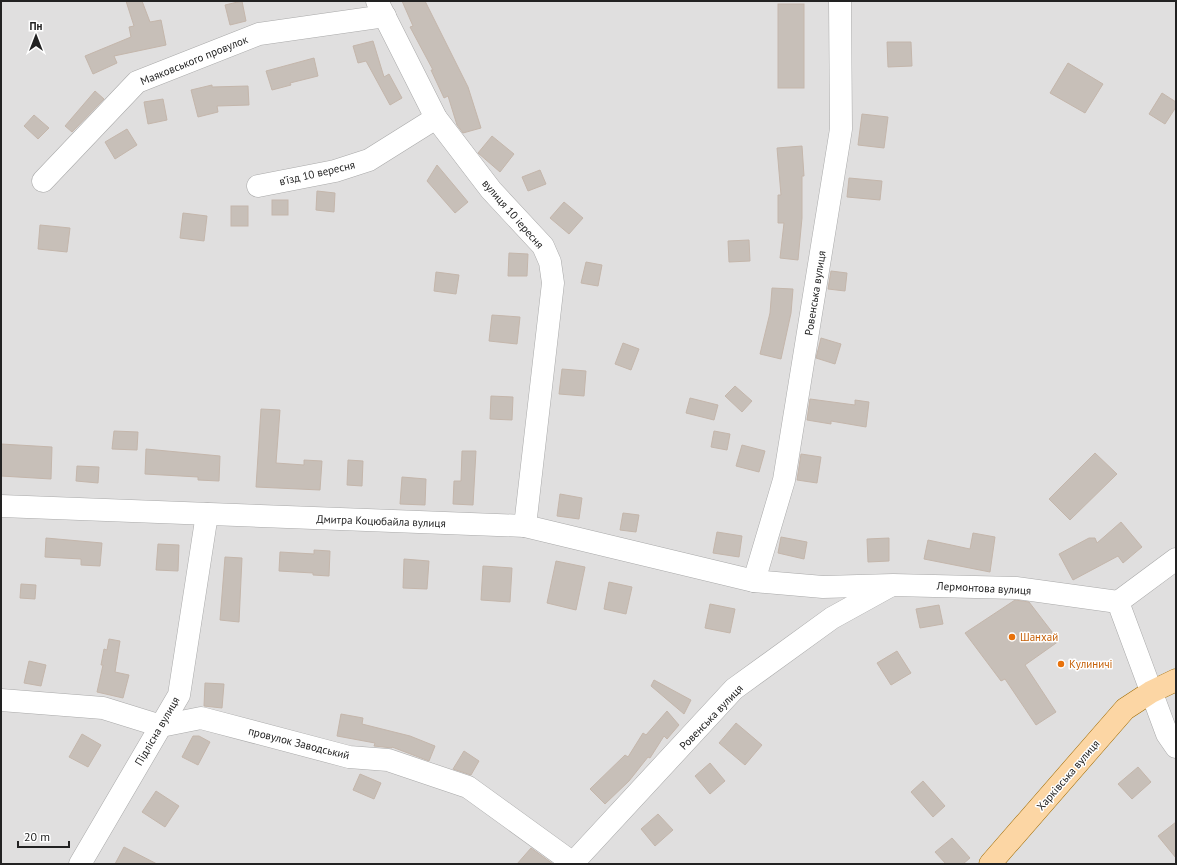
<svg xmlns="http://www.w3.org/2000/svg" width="1177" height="865" font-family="'PT Sans',sans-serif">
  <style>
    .residential { fill: #e0dfdf }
    .building { fill: #c7bfb8; stroke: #c4b6ab }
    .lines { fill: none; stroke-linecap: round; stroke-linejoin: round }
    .minor-casing { stroke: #a9a9a9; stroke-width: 23 }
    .major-casing { stroke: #a06b00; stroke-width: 23 }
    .minor { stroke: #fff; stroke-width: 22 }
    .major { stroke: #fcd6a4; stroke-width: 22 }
    .food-dot { fill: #e8710a; stroke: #fff; stroke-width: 1.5 }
    .labels { text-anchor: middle; stroke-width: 3; stroke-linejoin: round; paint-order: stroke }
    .street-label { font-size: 11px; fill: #222; stroke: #fff }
    .food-label { font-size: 11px; fill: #c56008; stroke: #fff; text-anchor: start }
  </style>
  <rect width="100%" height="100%" fill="#f2efe9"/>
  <rect class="residential" x="1" y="1" width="1175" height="863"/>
  <g class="building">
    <polygon points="126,1 142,1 150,22 161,20 166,45 114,56 117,63 93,74 85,56 131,37 129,27 134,26"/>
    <polygon points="242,1 246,21 230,25 225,5"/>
    <polygon points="402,1 425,1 468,87 481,128 463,133 457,125 448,96 444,98 431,70 433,70 410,27 413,26"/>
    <rect x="778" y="4" width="26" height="84"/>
    <polygon points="373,41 384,77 389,74 402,98 390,105 366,61 358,63 353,46"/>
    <polygon points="887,42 911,42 912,66 888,67"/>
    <polygon points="314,58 318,76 290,83 291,85 272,90 266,71"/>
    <polygon points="1068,63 1103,84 1085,113 1050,93"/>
    <polygon points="212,85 212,87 248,86 249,105 217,106 218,112 198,117 191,90"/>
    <polygon points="95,91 104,99 72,132 65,126"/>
    <polygon points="1162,93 1176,102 1176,107 1165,124 1149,114"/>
    <polygon points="163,99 167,120 148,124 144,102"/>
    <polygon points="862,114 888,117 884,148 858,145"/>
    <polygon points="34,115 49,128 38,139 24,126"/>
    <polygon points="127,129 137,145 115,159 105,142"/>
    <polygon points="492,136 514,154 500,172 478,153"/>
    <polygon points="802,146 804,176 802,176 802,218 798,260 780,258 784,223 778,223 778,195 781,195 777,148"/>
    <polygon points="437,165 468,202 455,213 427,181"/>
    <polygon points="540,170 546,184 528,191 522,177"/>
    <polygon points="849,178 882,181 880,200 847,197"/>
    <polygon points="317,191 335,193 334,212 316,210"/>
    <rect x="272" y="200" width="16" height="15"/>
    <polygon points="564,202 583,218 569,234 550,218"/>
    <rect x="231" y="206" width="17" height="20"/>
    <polygon points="183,213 207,216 204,241 180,238"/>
    <polygon points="40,225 70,228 67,252 38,249"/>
    <polygon points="749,240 750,261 729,262 728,241"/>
    <polygon points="509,253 528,254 527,276 508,276"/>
    <polygon points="586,262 602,265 598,286 581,283"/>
    <polygon points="831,271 847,273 845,291 828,289"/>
    <polygon points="436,272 459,275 456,294 434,291"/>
    <polygon points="772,288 793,289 791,313 781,359 760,354 770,313"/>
    <polygon points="492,315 520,317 517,344 489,341"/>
    <polygon points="821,338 841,344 835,364 816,358"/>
    <polygon points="623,343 639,349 631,370 615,364"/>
    <polygon points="562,369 586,371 584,396 559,394"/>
    <polygon points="735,386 752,401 742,412 725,396"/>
    <polygon points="491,396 513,397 512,420 490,419"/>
    <polygon points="690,398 718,405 714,420 686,413"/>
    <polygon points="810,399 855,405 855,400 869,402 866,427 831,421 831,424 807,420"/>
    <polygon points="261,409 280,410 276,463 304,465 304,460 322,461 320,490 256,487"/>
    <polygon points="114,431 138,432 137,450 112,449"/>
    <polygon points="714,431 730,434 727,450 711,447"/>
    <polygon points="1,444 52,447 51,479 1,476"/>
    <polygon points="742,445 765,451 759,472 736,466"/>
    <polygon points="146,449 220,456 219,481 198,480 198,477 145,474"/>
    <polygon points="462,451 476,451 473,505 453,504 454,481 461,481"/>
    <polygon points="1095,453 1117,474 1070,520 1049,499"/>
    <polygon points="801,454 821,457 817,483 797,480"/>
    <polygon points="348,460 363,461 362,486 347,485"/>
    <polygon points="77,466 99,467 98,483 76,481"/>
    <polygon points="402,477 426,479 425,505 400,504"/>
    <polygon points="560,494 582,498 579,519 557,516"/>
    <polygon points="623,513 639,515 636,532 620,530"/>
    <polygon points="1121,522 1142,547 1123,563 1118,556 1073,580 1059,554 1089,538 1095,538 1097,543"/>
    <polygon points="717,532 742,536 739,557 713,553"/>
    <polygon points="973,533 995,537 990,572 924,559 928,540 970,549"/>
    <polygon points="781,537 807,542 804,559 778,553"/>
    <polygon points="46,538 102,543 100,566 81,565 81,559 45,557"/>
    <polygon points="889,538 889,561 868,562 867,539"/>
    <polygon points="158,544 179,545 178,571 156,570"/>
    <polygon points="314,550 330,551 329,576 313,575 313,573 279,571 280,552 314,554"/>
    <polygon points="225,557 242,558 239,622 220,620"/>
    <polygon points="404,559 429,561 427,589 403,588"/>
    <polygon points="556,561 585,567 576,610 547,603"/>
    <polygon points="483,566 512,568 510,602 481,600"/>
    <polygon points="609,582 632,587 626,614 604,609"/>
    <polygon points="21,584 36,585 35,599 20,598"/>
    <polygon points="1015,600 1029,602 1059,641 1025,665 1056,712 1036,725 1005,679 1001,681 965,633"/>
    <polygon points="710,604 735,609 730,633 705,628"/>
    <polygon points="939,605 943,624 920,628 916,609"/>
    <polygon points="109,639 120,641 115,672 129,675 123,698 97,692 103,665 101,665 104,649 107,650"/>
    <polygon points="897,651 911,673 891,685 877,663"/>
    <polygon points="29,661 46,665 41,686 24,683"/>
    <polygon points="654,680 691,700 684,714 651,686"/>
    <polygon points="205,683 224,684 222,708 204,706"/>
    <polygon points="667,711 679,725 667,739 664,736 650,758 648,757 629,781 605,804 590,789 625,755 628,757 643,733 646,735"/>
    <polygon points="341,714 363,718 362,724 410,736 435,746 429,761 392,747 392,748 374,746 375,743 337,736"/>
    <polygon points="736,723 762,745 745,765 719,743"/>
    <polygon points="82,734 101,745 88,767 69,757"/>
    <polygon points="193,736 199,736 210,742 198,765 182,757"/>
    <polygon points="464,751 479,761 471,775 453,769"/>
    <polygon points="710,763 725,781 710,794 695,776"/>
    <polygon points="1138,767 1151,782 1132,799 1118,784"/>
    <polygon points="360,774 381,783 374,799 353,790"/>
    <polygon points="923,781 945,806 933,817 911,792"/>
    <polygon points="156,791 179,806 165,827 142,812"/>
    <polygon points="658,814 673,830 655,846 641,829"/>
    <polygon points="1176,822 1176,858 1158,836"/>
    <polygon points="952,838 970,858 963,864 946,864 935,852"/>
    <polygon points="124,847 157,864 115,864"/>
    <polygon points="531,848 553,864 517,864"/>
  </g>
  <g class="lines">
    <defs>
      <g id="minor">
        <polyline points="377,1 436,118 491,190 543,246 550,262 553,283 525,526"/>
        <polyline points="43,181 137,82 259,34 385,16"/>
        <polyline points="258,186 335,171 369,160 436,118"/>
        <polyline points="1,506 525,526 754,581 823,587 893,585 1016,588 1118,602 1167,734 1176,747"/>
        <polyline points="754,581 784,480 841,129 840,1"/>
        <polyline points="1118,602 1176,559"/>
        <polyline points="1,700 103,708 161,726 201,718 349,757 388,760 468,787 573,863"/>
        <polyline points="80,864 179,695 207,514"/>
        <polyline points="572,864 734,689 832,618 890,586"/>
      </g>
      <polyline id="major" points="990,864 1125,709 1151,692 1176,680"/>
    </defs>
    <use href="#minor" class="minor-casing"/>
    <use href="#major" class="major-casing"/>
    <use href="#minor" class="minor"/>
    <use href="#major" class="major"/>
  </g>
  <g class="food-dot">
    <circle cx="1012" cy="637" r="4"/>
    <circle cx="1061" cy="664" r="4"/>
  </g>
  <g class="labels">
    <g class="street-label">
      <text transform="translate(194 60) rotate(-22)" y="4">Маяковського провулок</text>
      <text transform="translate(317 173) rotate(-13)" y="4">в’їзд 10 вересня</text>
      <text transform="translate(513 214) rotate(49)" y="4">вулиця 10 іересня</text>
      <text transform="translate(815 293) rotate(-81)" y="4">Ровенська вулиця</text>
      <text transform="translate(381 521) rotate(2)" y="4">Дмитра Коцюбайла вулиця</text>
      <text transform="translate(984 588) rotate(3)" y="4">Лермонтова вулиця</text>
      <text transform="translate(711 717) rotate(-46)" y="4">Ровенська вулиця</text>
      <text transform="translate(157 731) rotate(-60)" y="4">Підлісна вулиця</text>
      <text transform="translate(299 743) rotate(14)" y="4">провулок Заводський</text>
      <text transform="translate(1068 775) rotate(-49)" y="4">Харківська вулиця</text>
    </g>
    <g class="food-label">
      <text x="1020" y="641">Шанхай</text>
      <text x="1069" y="668">Кулиничі</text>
    </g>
  </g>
  <rect width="1177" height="865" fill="none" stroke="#222222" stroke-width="4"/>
  <g transform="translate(36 36)" stroke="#ffffff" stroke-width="3" paint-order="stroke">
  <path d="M0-3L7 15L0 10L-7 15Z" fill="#222222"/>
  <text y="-6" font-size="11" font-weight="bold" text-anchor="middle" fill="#222222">Пн</text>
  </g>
  <path d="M18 841v6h51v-6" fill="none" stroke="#222222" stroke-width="2"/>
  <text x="24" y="841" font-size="12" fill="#222222" stroke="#ffffff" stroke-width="3" paint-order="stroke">20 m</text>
</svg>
